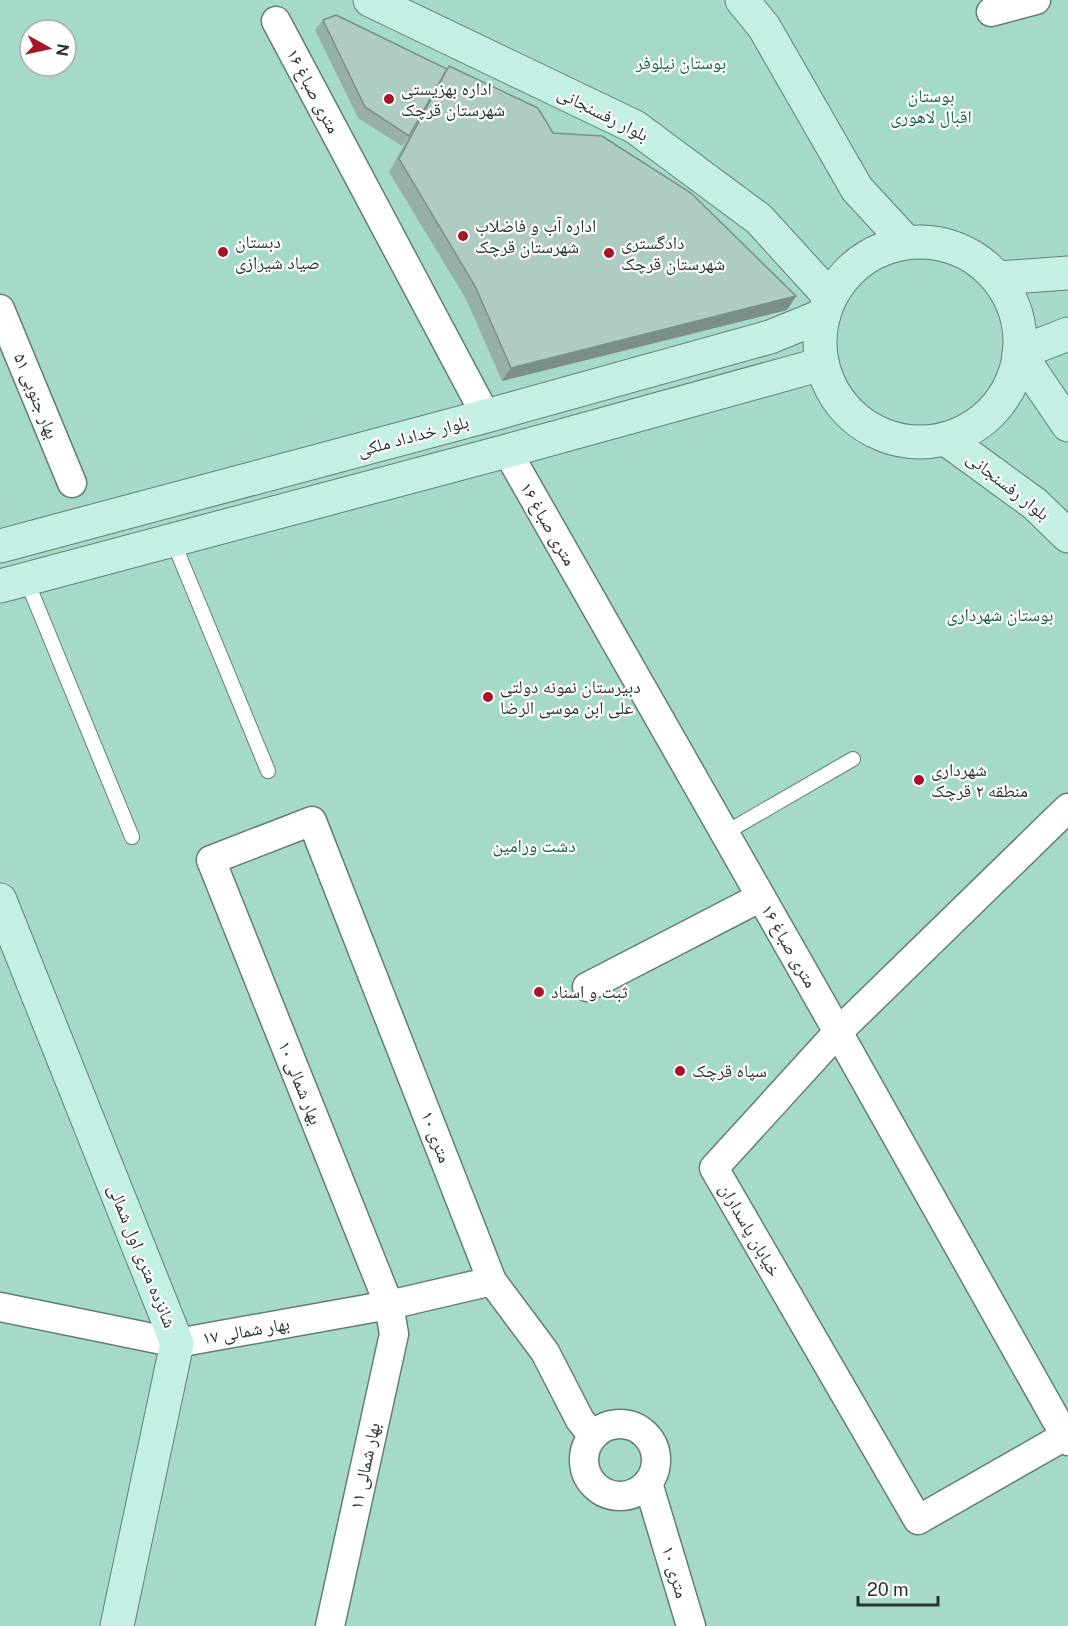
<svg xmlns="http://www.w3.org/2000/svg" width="1068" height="1626" font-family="'Public Sans','Noto Naskh Arabic',sans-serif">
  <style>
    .green { fill: #a6dac8; fill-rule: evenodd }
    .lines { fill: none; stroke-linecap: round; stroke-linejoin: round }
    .lane-casing { stroke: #637f75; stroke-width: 16 }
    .street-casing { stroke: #637f75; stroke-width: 31 }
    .secondary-casing { stroke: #637f75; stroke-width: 35 }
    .lane { stroke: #fff; stroke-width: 14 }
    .street { stroke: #fff; stroke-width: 28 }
    .secondary { stroke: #c4efe4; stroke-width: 33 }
    .wall { fill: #96afa7 }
    .shaded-wall { fill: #7a8f88 }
    .building { fill: #afccc2; stroke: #7a8f88; stroke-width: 1.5 }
    .poi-dot { fill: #aa142b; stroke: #fff; stroke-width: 2 }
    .labels { text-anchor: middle; stroke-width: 4.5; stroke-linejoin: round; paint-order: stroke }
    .park-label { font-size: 18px; fill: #18614e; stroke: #fff }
    .poi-label { font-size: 18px; fill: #283430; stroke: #fff; text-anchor: start }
    .street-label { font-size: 18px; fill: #283430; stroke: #fff }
  </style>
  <rect width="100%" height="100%" fill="#d8f7ec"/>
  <path class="green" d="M0,0H1068V1626H0ZM30,30H66V66H30Z"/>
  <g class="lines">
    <defs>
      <g id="lane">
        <polyline points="173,541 268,771"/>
        <polyline points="26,579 132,837"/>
        <polyline points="725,833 853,759"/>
      </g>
      <g id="street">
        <polyline points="991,12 1036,0"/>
        <polyline points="276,21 486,416"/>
        <polyline points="0,309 72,483"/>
        <polyline points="507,451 838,1032 1068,1441"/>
        <polyline points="587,987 761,897"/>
        <polyline points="0,1307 177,1343 389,1305 492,1281"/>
        <circle cx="620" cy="1460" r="36"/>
        <polyline points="1065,1436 918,1520 714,1168 838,1032 1068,808"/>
        <polyline points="648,1483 691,1626"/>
        <polyline points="330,1626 394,1334 389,1305 211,860 312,821 492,1281 545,1352 580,1420 593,1436"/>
      </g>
      <g id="secondary">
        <polyline points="370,0 635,127 759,219 830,297"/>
        <polyline points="742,0 764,27 857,189 906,242"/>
        <circle cx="920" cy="342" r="100"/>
        <polyline points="998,278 1068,273"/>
        <polyline points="1068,334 1019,353 1068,425"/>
        <polyline points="946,439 1035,504 1068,536"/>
        <polyline points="0,546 486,416 770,337 824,315"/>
        <polyline points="0,586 507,451 822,364"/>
        <polyline points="0,900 177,1343 117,1626"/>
      </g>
    </defs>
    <use href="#lane" class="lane-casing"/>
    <use href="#street" class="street-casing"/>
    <use href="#secondary" class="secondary-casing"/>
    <use href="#lane" class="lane"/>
    <use href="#street" class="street"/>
    <use href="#secondary" class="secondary"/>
  </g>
  <polygon class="wall" points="323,20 553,133 796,296 787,310 502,381 466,299 389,172 410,134 402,146 358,118 315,30"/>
  <polygon class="shaded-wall" points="796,296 787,310 502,381 511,368"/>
  <g class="building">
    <polygon points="336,15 447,69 409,136 365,107 323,20"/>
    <polygon points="449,66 538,108 553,133 602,136 691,193 796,296 511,368 475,286 399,159"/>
  </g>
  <g class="poi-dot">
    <circle cx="389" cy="99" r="6"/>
    <circle cx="463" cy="236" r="6"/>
    <circle cx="223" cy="252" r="6"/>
    <circle cx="609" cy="253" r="6"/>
    <circle cx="488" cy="697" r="6"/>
    <circle cx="919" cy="780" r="6"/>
    <circle cx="539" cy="992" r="6"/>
    <circle cx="680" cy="1071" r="6"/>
  </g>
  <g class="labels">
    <g class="park-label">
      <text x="681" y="69">بوستان نیلوفر</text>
      <text x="931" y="102">بوستان<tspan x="931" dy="21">اقبال لاهوری</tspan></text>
      <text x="1000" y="621">بوستان شهرداری</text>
      <text x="534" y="852">دشت ورامین</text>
    </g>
    <g class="poi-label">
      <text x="401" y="95">اداره بهزیستی<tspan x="401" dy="21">شهرستان قرچک</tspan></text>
      <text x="475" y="232">اداره آب و فاضلاب<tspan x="475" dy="21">شهرستان قرچک</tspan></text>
      <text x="235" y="248">دبستان<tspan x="235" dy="21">صیاد شیرازی</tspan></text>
      <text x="621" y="249">دادگستری<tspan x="621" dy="21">شهرستان قرچک</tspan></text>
      <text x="500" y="693">دبیرستان نمونه دولتی<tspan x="500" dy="21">علی ابن موسی الرضا</tspan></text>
      <text x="931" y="776">شهرداری<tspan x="931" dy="21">منطقه ۲ قرچک</tspan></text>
      <text x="551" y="998">ثبت و اسناد</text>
      <text x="692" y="1077">سپاه قرچک</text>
    </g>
    <g class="street-label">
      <text transform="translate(313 91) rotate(62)" y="6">۱۶ متری صباغ</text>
      <text transform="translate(603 114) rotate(27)" y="6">بلوار رفسنجانی</text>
      <text transform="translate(36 396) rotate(68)" y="6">بهار جنوبی ۵۱</text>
      <text transform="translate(413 436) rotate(-15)" y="6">بلوار خداداد ملکی</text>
      <text transform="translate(1008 486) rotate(38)" y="6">بلوار رفسنجانی</text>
      <text transform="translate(548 524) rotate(60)" y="6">۱۶ متری صباغ</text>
      <text transform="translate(789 946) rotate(60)" y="6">۱۶ متری صباغ</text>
      <text transform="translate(300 1083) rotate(68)" y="6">بهار شمالی ۱۰</text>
      <text transform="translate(436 1137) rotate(69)" y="6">۱۰ متری</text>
      <text transform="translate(750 1230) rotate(60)" y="6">خیابان پاسداران</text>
      <text transform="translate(142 1256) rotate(68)" y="6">شانزده متری اول شمالی</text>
      <text transform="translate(246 1331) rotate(-10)" y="6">بهار شمالی ۱۷</text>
      <text transform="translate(365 1466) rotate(-78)" y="6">بهار شمالی ۱۱</text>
      <text transform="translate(675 1572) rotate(74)" y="6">۱۰ متری</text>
    </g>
  </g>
  <g transform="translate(48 48) rotate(98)"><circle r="28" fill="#ffffff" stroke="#a9aeac" stroke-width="1.5"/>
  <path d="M0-4.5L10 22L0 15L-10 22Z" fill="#aa142b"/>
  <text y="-9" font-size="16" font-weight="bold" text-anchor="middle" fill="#283430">N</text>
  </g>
  <path d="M858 1596v9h80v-9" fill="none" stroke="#283430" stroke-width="3"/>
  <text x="867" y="1596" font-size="18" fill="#283430" stroke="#ffffff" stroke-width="4.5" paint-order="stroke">20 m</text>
</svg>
